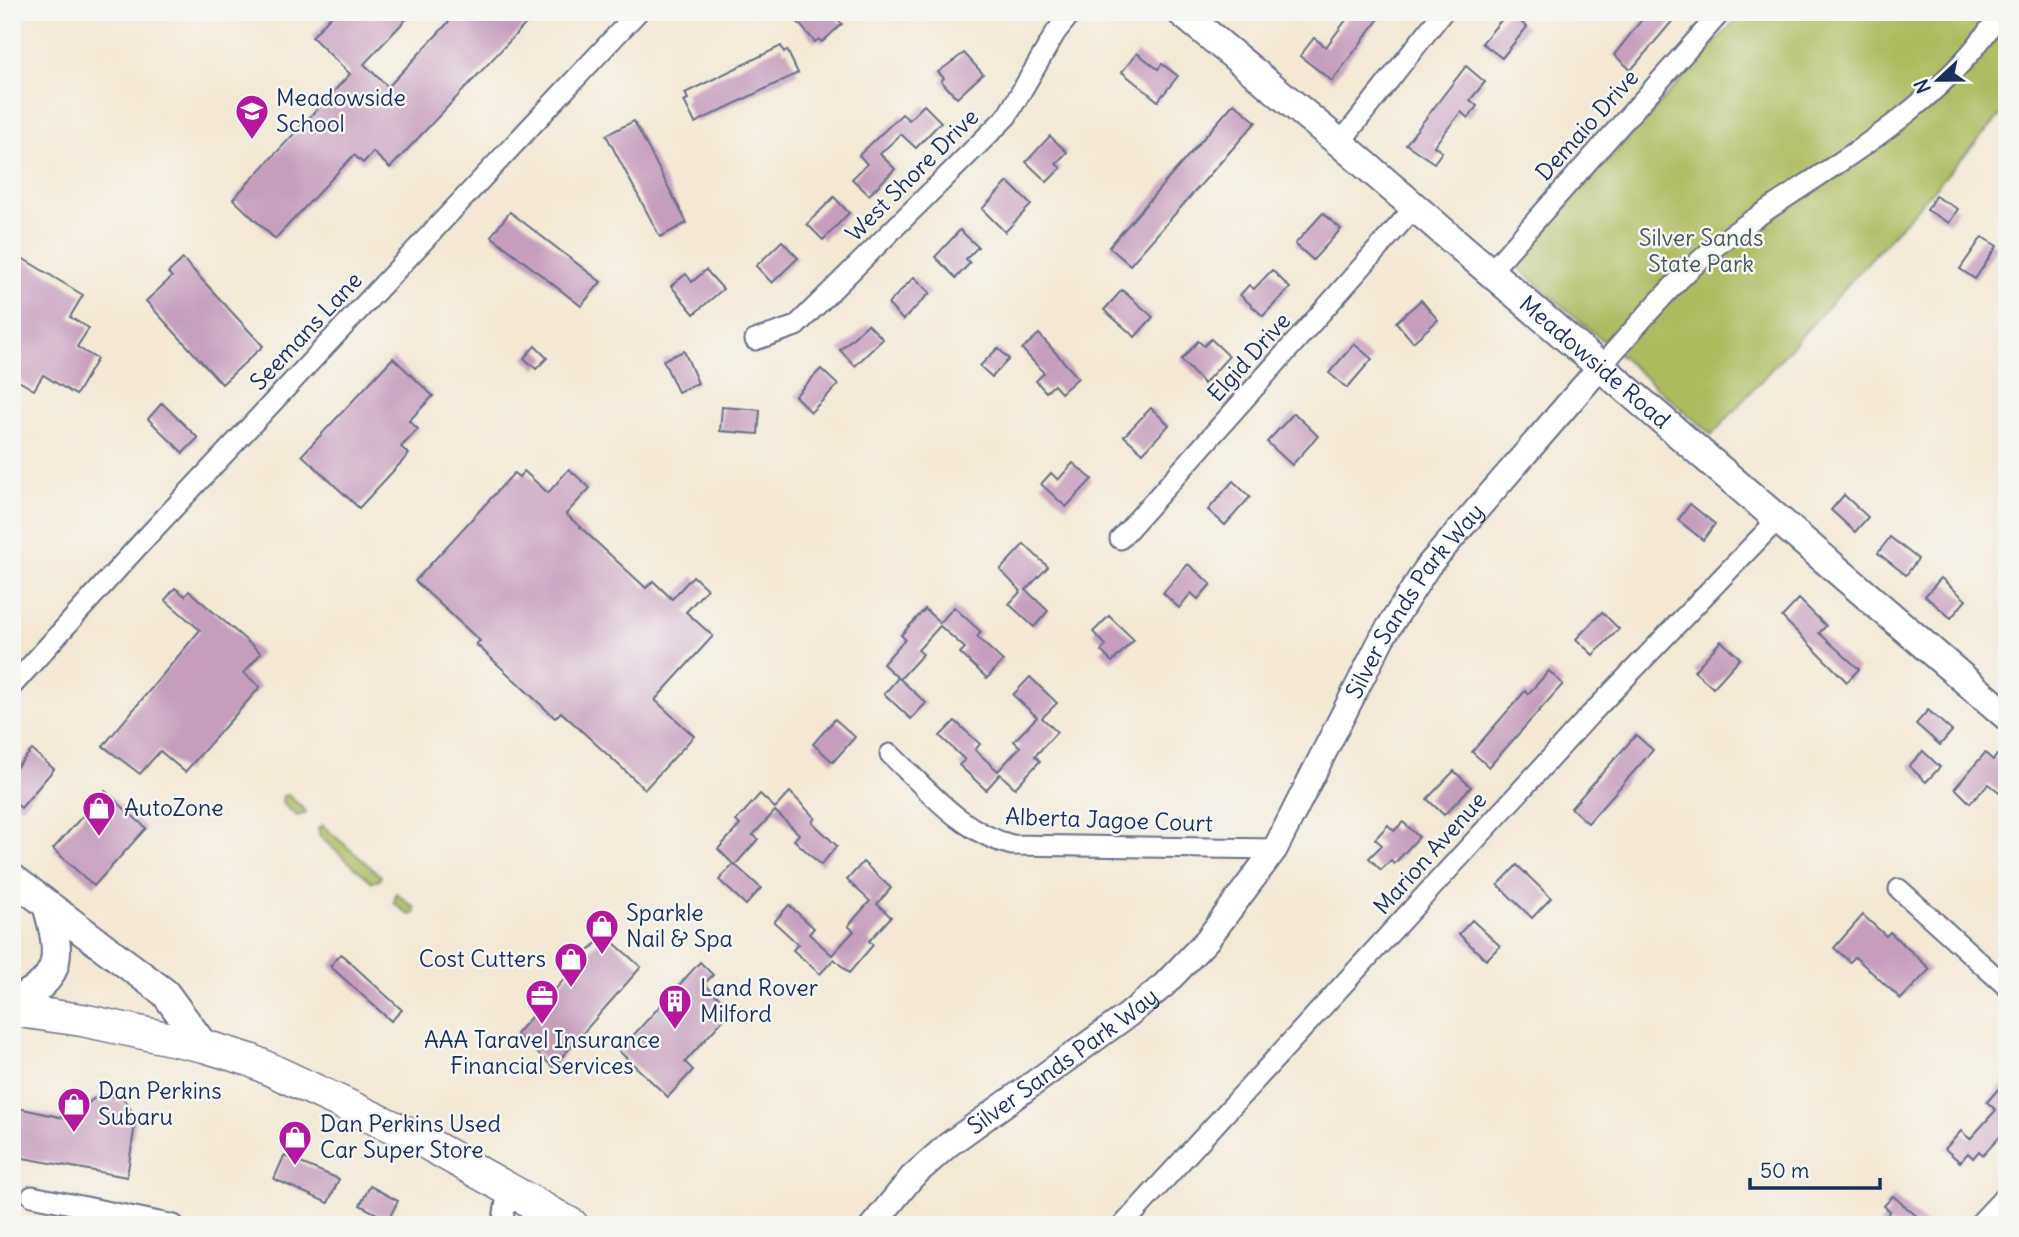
<svg xmlns="http://www.w3.org/2000/svg" width="2019" height="1237" font-family="Delius,sans-serif">
  <style>
    .green { fill: #acbb5e; stroke: #64755e; stroke-width: 2 }
    .building { fill: #c59ebc }
    .lines { fill: none; stroke-linecap: round; stroke-linejoin: round }
    .minor-casing { stroke: #677087; stroke-width: 23 }
    .tertiary-casing { stroke: #677087; stroke-width: 28 }
    .secondary-casing { stroke: #677087; stroke-width: 32 }
    .primary-casing { stroke: #677087; stroke-width: 35 }
    .minor { stroke: #fff; stroke-width: 19 }
    .tertiary { stroke: #fff; stroke-width: 24 }
    .secondary { stroke: #fff; stroke-width: 28 }
    .primary { stroke: #fff; stroke-width: 32 }
    .labels { text-anchor: middle; stroke-width: 5; stroke-linejoin: round; paint-order: stroke }
    .poi-label { font-size: 23px; fill: #1b2f5e; stroke: #f6f6f2; text-anchor: start }
    .street-label { font-size: 23px; fill: #1b2f5e; stroke: #f6f6f2 }
    .park-label { font-size: 23px; fill: #46595e; stroke: #f6f6f2 }
  </style>
  <rect width="100%" height="100%" fill="#f6f6f2"/>
  <filter id="ink" filterUnits="userSpaceOnUse"><feTurbulence type="fractalNoise" baseFrequency=".0143" numOctaves="2"/><feDisplacementMap in="SourceGraphic" scale="14" xChannelSelector="R" yChannelSelector="G"/><feConvolveMatrix kernelMatrix="1 2 1 2 8 2 1 2 1" color-interpolation-filters="sRGB"/></filter>
  <filter id="wash" filterUnits="userSpaceOnUse"><feTurbulence type="fractalNoise" baseFrequency=".00686" numOctaves="4" result="noise"/><feDisplacementMap in="SourceGraphic" scale="28" xChannelSelector="R" yChannelSelector="G"/><feGaussianBlur stdDeviation="1.57" result="paint"/><feColorMatrix in="noise" values="0 0 0 0 0 0 0 0 0 0 0 0 0 0 0 0 0 1.4 0 .05"/><feComposite in="paint" operator="in"/></filter>
  <g filter="url(#wash)">
    <rect width="100%" height="100%" fill="#f3e8d4"/>
    <g class="green">
      <polygon points="1743,12 2007,12 2007,108 1712,435 1514,264"/>
      <polygon points="288,795 306,811 305,814 297,816 282,803 283,796"/>
      <polygon points="322,825 381,876 380,880 372,882 320,837 318,829"/>
      <polygon points="396,893 415,908 415,914 409,915 394,903"/>
    </g>
    <g id="blocks">
      <g class="building">
        <polygon points="334,12 413,12 364,64 388,87 458,12 537,12 390,168 373,152 363,163 354,155 275,239 233,199 350,74 312,37"/>
        <polygon points="789,12 832,12 842,24 822,42 819,39 815,42"/>
        <polygon points="1352,12 1384,12 1332,81 1300,56 1314,38 1326,47"/>
        <polygon points="1508,12 1527,27 1502,58 1482,43"/>
        <polygon points="1648,12 1680,12 1631,70 1614,55"/>
        <polygon points="781,46 784,52 787,50 798,73 695,123 684,101 688,99 685,93"/>
        <polygon points="964,53 983,74 957,98 941,81 944,78 938,72"/>
        <polygon points="1137,53 1158,69 1162,64 1178,76 1158,101 1122,72"/>
        <polygon points="1466,66 1485,82 1470,100 1477,106 1468,118 1461,112 1434,146 1442,152 1434,163 1406,144"/>
        <polygon points="1234,103 1256,122 1130,265 1109,247"/>
        <polygon points="924,105 941,122 916,148 901,134 880,154 895,169 869,195 852,179 867,164 859,155 902,114 909,120"/>
        <polygon points="634,121 687,223 660,237 606,135"/>
        <polygon points="1050,136 1067,152 1056,164 1061,168 1047,182 1026,162"/>
        <polygon points="1008,182 1031,205 1005,232 982,209"/>
        <polygon points="1935,196 1958,209 1949,223 1927,210"/>
        <polygon points="834,197 849,213 823,240 807,224"/>
        <polygon points="510,212 601,282 581,306 491,236"/>
        <polygon points="1323,213 1341,229 1313,260 1295,244"/>
        <polygon points="960,230 978,247 966,259 970,263 956,278 935,257"/>
        <polygon points="1982,237 1997,246 1975,279 1960,269"/>
        <polygon points="782,241 798,258 772,283 756,266"/>
        <polygon points="12,252 83,295 70,317 89,328 77,347 97,359 76,395 43,375 34,390 12,377 20,361 12,356"/>
        <polygon points="183,259 263,346 222,384 146,301 172,277 168,273"/>
        <polygon points="706,270 723,289 694,314 671,286 686,274 692,282"/>
        <polygon points="1272,270 1290,288 1263,316 1240,295 1249,285 1254,289"/>
        <polygon points="914,277 930,293 903,320 888,304"/>
        <polygon points="1122,290 1153,317 1135,337 1104,310"/>
        <polygon points="1421,300 1438,320 1413,342 1396,322"/>
        <polygon points="868,324 883,339 855,366 840,350"/>
        <polygon points="1039,334 1078,378 1061,393 1054,385 1046,392 1036,381 1044,373 1022,349"/>
        <polygon points="1211,339 1229,356 1204,384 1181,360 1198,341 1204,346"/>
        <polygon points="1354,344 1372,359 1347,388 1329,373"/>
        <polygon points="535,346 547,358 536,369 524,358"/>
        <polygon points="998,348 1009,359 992,377 980,366"/>
        <polygon points="684,351 698,383 678,392 663,360"/>
        <polygon points="393,358 433,396 409,421 418,429 401,447 409,454 359,508 302,455"/>
        <polygon points="821,369 838,385 811,412 795,396"/>
        <polygon points="162,403 198,438 183,453 148,419"/>
        <polygon points="722,407 760,410 758,434 720,431"/>
        <polygon points="1151,408 1169,425 1143,453 1124,436"/>
        <polygon points="1294,413 1318,436 1292,465 1267,442"/>
        <polygon points="1073,463 1092,479 1066,507 1041,484 1051,473 1058,480"/>
        <polygon points="569,469 590,488 566,514 646,588 653,581 672,599 693,576 707,589 686,612 713,636 655,700 694,736 645,789 561,712 555,718 476,644 480,641 415,581 514,473 519,477 524,471 548,493"/>
        <polygon points="1233,481 1250,497 1225,525 1208,510"/>
        <polygon points="1844,495 1868,517 1855,532 1831,510"/>
        <polygon points="1690,504 1715,524 1703,540 1678,520"/>
        <polygon points="1890,537 1918,559 1906,575 1878,553"/>
        <polygon points="1024,544 1048,567 1026,590 1048,611 1034,627 1009,604 1021,591 1000,570"/>
        <polygon points="1188,564 1211,584 1198,599 1191,593 1179,608 1163,593"/>
        <polygon points="1941,578 1966,600 1951,618 1925,596"/>
        <polygon points="175,588 185,596 189,591 261,653 244,673 260,687 185,772 160,751 140,774 103,746 200,630 165,600"/>
        <polygon points="1799,599 1826,626 1819,633 1859,669 1847,682 1782,617"/>
        <polygon points="954,607 981,632 977,637 1003,661 987,678 960,653 965,648 940,626 918,650 923,654 900,679 926,703 911,719 884,694 898,678 883,664 905,639 901,635 925,609 940,623"/>
        <polygon points="1602,612 1619,629 1593,655 1576,639"/>
        <polygon points="1109,616 1134,640 1112,662 1101,651 1106,645 1093,632"/>
        <polygon points="1721,641 1740,658 1713,688 1694,671"/>
        <polygon points="1549,671 1563,684 1489,767 1472,752 1525,691 1528,694"/>
        <polygon points="1030,677 1057,703 1042,718 1057,732 1035,756 1040,761 1015,788 1000,774 986,790 959,765 965,760 940,736 955,721 980,744 975,750 998,771 1020,747 1014,741 1037,717 1013,695"/>
        <polygon points="1928,710 1952,731 1940,745 1916,724"/>
        <polygon points="835,719 855,737 833,762 813,744"/>
        <polygon points="1636,735 1653,750 1588,823 1571,808"/>
        <polygon points="32,750 54,769 21,808 12,800 12,772"/>
        <polygon points="1923,751 1940,767 1926,782 1909,766"/>
        <polygon points="1985,753 1993,760 1997,755 2007,763 2007,783 1999,792 1989,784 1970,803 1955,788"/>
        <polygon points="1454,771 1471,787 1444,815 1427,799"/>
        <polygon points="105,791 146,828 94,886 53,849"/>
        <polygon points="790,792 815,818 812,822 837,846 821,865 794,840 799,834 775,811 753,835 758,839 735,865 761,888 746,905 719,880 733,864 718,849 740,825 736,821 760,794 775,808"/>
        <polygon points="1403,822 1419,837 1394,864 1391,860 1381,870 1369,858 1382,845 1375,839 1388,825 1394,831"/>
        <polygon points="863,862 891,888 877,904 891,917 869,941 873,945 849,973 834,959 820,974 793,950 798,944 774,922 789,905 814,928 809,934 832,955 854,931 848,926 870,901 847,880"/>
        <polygon points="1517,865 1551,898 1532,918 1498,885"/>
        <polygon points="1863,915 1886,936 1890,932 1930,969 1901,999 1855,957 1850,962 1834,948"/>
        <polygon points="1472,920 1500,946 1486,960 1459,934"/>
        <polygon points="604,934 641,967 553,1067 516,1034"/>
        <polygon points="341,954 402,1010 391,1021 330,966"/>
        <polygon points="700,962 713,975 704,984 732,1010 685,1062 693,1070 668,1097 619,1051"/>
        <polygon points="2007,1079 2007,1129 1983,1155 1979,1151 1973,1158 1968,1153 1960,1162 1945,1149 1961,1131 1970,1139 1996,1110 1987,1102"/>
        <polygon points="106,1095 123,1098 136,1118 127,1177 12,1156 18,1108 78,1121 84,1107 93,1099"/>
        <polygon points="284,1156 339,1179 328,1203 274,1179"/>
        <polygon points="370,1186 398,1201 388,1220 360,1205"/>
        <polygon points="1893,1196 1927,1225 1879,1225 1890,1211 1884,1206"/>
      </g>
    </g>
  </g>
  <g filter="url(#ink)">
    <use href="#blocks" fill-opacity="0" stroke="#677087" stroke-width="2"/>
    <g class="lines">
      <defs>
        <g id="minor">
          <polyline points="1340,143 1443,12"/>
          <polyline points="1490,272 1721,12"/>
          <polyline points="755,340 796,326 1007,116 1056,32 1072,12"/>
          <path d="M1601,366C1642,321 1682,270 1732,234C1826,167 1937,113 2001,12"/>
          <polyline points="1120,539 1415,207"/>
          <polyline points="12,686 141,543 638,12"/>
          <path d="M890,754C926,788 962,833 1012,845L1275,849"/>
          <polyline points="1899,889 2007,987"/>
          <polyline points="32,1196 174,1225"/>
          <polyline points="502,1225 508,1190"/>
          <polyline points="1123,1225 1589,716 1778,519"/>
          <polyline points="1978,1225 2007,1194"/>
        </g>
        <g id="tertiary">
          <path id="s1" d="M873,1225L912,1177L948,1145L1128,1015L1164,985L1207,940L1275,849L1382,638L1428,566L1601,366"/>
        </g>
        <g id="secondary">
          <path id="s2" d="M1181,12L1340,143L2007,716"/>
          <polyline points="12,878 165,993 204,1046"/>
          <path d="M12,1001C65,982 61,951 47,905"/>
        </g>
        <polyline id="primary" points="12,1010 82,1020 204,1046 250,1060 421,1140 572,1225"/>
      </defs>
      <use href="#minor" class="minor-casing"/>
      <use href="#tertiary" class="tertiary-casing"/>
      <use href="#secondary" class="secondary-casing"/>
      <use href="#primary" class="primary-casing"/>
      <use href="#minor" class="minor"/>
      <use href="#tertiary" class="tertiary"/>
      <use href="#secondary" class="secondary"/>
      <use href="#primary" class="primary"/>
    </g>
  </g>
  <defs>
    <symbol id="school-pin" viewBox="-11 -11 22 30"><path d="M0 17L-7.5 6A9.5 9.5 0 1 1 7.5 6Z" fill="#b5179e" stroke="#f6f6f2"/><path d="M0-5L7-2L0 1L-7-2ZM-4 1L0 2.5L4 1V4Q0 6-4 4Z" fill="#fff"/></symbol>
    <symbol id="shop-pin" viewBox="-11 -11 22 30"><path d="M0 17L-7.5 6A9.5 9.5 0 1 1 7.5 6Z" fill="#b5179e" stroke="#f6f6f2"/><path d="M-5-2.5h2.3a2.7 3.5 0 0 1 5.4 0H5L5.5 6h-11ZM-1.5-2.5h3a1.5 2.3 0 0 0-3 0Z" fill="#fff"/></symbol>
    <symbol id="office-pin" viewBox="-11 -11 22 30"><path d="M0 17L-7.5 6A9.5 9.5 0 1 1 7.5 6Z" fill="#b5179e" stroke="#f6f6f2"/><path d="M-6-3h4V-5.5h4V-3h4V5H-6ZM-1-4.5V-3h2v-1.5ZM-6 0V1H6V0Z" fill="#fff"/></symbol>
    <symbol id="building-pin" viewBox="-11 -11 22 30"><path d="M0 17L-7.5 6A9.5 9.5 0 1 1 7.5 6Z" fill="#b5179e" stroke="#f6f6f2"/><path d="M-4-6H4V6H1V3H-1V6H-4ZM-2.5-4.3h1.7v1.8h-1.7ZM.8-4.3h1.7v1.8H.8ZM-2.5-1h1.7V.8h-1.7ZM.8-1h1.7V.8H.8Z" fill="#fff"/></symbol>
  </defs>
  <g fill-rule="evenodd">
    <use href="#school-pin" x="233" y="92" width="38" height="52"/>
    <use href="#shop-pin" x="80" y="789" width="38" height="52"/>
    <use href="#shop-pin" x="583" y="907" width="38" height="52"/>
    <use href="#shop-pin" x="552" y="940" width="38" height="52"/>
    <use href="#office-pin" x="523" y="977" width="38" height="52"/>
    <use href="#building-pin" x="656" y="982" width="38" height="52"/>
    <use href="#shop-pin" x="55" y="1085" width="38" height="52"/>
    <use href="#shop-pin" x="276" y="1118" width="38" height="52"/>
  </g>
  <g class="labels">
    <g class="poi-label">
      <text x="276" y="106">Meadowside<tspan x="276" dy="26">School</tspan></text>
      <text x="124" y="816">AutoZone</text>
      <text x="626" y="921">Sparkle<tspan x="626" dy="26">Nail &amp; Spa</tspan></text>
      <text x="546" y="967" text-anchor="end">Cost Cutters</text>
      <text x="700" y="996">Land Rover<tspan x="700" dy="26">Milford</tspan></text>
      <text x="542" y="1048" text-anchor="middle">AAA Taravel Insurance<tspan x="542" dy="26">Financial Services</tspan></text>
      <text x="98" y="1099">Dan Perkins<tspan x="98" dy="26">Subaru</tspan></text>
      <text x="320" y="1132">Dan Perkins Used<tspan x="320" dy="26">Car Super Store</tspan></text>
    </g>
    <g class="street-label">
      <text transform="translate(1587 125) rotate(-48)" y="8">Demaio Drive</text>
      <text transform="translate(912 175) rotate(-45)" y="8">West Shore Drive</text>
      <text transform="translate(306 331) rotate(-47)" y="8">Seemans Lane</text>
      <text transform="translate(1249 357) rotate(-48)" y="8">Elgid Drive</text>
      <text dy="8" stroke="none"><textPath href="#s2" startOffset="542">Meadowside Road</textPath></text>
      <text dy="8" stroke="none"><textPath href="#s1" startOffset="840">Silver Sands Park Way</textPath></text>
      <text transform="translate(1109 820) rotate(2)" y="8">Alberta Jagoe Court</text>
      <text transform="translate(1430 853) rotate(-48)" y="8">Marion Avenue</text>
      <text dy="8" stroke="none"><textPath href="#s1" startOffset="252">Silver Sands Park Way</textPath></text>
    </g>
    <g class="park-label">
      <text x="1701" y="246">Silver Sands<tspan x="1701" dy="26">State Park</tspan></text>
    </g>
  </g>
  <rect width="2019" height="1237" fill="none" stroke="#f6f6f2" stroke-width="42"/>
  <g transform="translate(1938 80) rotate(248)" stroke="#f6f6f2" stroke-width="5" paint-order="stroke">
  <path d="M0-5L12 26L0 18L-12 26Z" fill="#1b2f5e"/>
  <text y="-10" font-size="19" font-weight="bold" text-anchor="middle" fill="#1b2f5e">N</text>
  </g>
  <path d="M1750 1178v10h130v-10" fill="none" stroke="#1b2f5e" stroke-width="3.5"/>
  <text x="1760" y="1178" font-size="21" fill="#1b2f5e" stroke="#f6f6f2" stroke-width="5" paint-order="stroke">50 m</text>
</svg>
